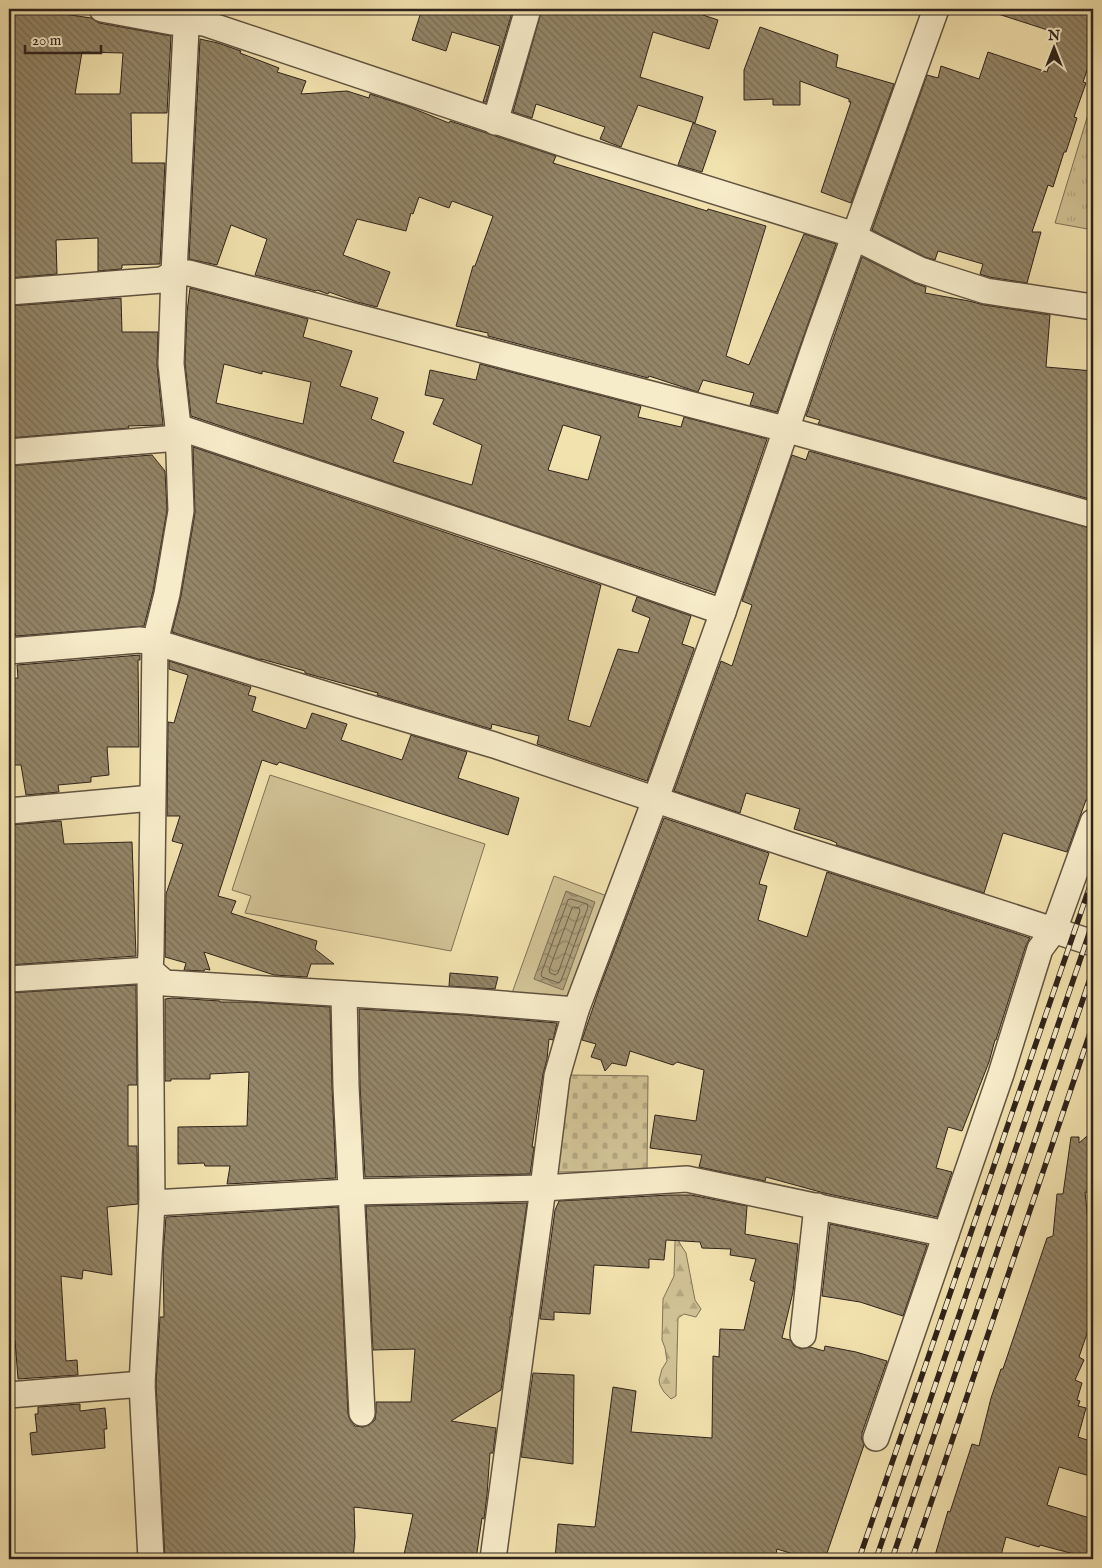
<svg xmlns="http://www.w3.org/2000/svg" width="1102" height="1568" font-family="'IM FELL English',serif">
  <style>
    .grass { fill: #d1c295; stroke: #807258 }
    .forest { fill: url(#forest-firs); stroke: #807258 }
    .cemetery { fill: url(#cemetery-stones); stroke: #807258 }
    .park { fill: url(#park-tufts); stroke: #807258 }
    .water { fill: url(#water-waves); stroke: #7c6f56 }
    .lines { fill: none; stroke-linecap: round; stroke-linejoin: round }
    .shore { stroke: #70624c; stroke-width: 1 }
    .building { fill: url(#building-back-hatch); stroke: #2f231c; fill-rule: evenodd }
    .minor-casing { stroke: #605340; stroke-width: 28 }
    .minor { stroke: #f7ecca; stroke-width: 25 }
    .rail-casing { stroke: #2f231c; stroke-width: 5.5 }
    .rail { stroke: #f7ecca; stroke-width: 4; stroke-dasharray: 11; stroke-linecap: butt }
  </style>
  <defs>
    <pattern id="forest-firs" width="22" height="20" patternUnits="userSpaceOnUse" patternTransform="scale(1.25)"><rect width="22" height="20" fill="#d1c295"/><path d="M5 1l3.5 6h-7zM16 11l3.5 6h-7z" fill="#b4a680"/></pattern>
    <pattern id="cemetery-stones" width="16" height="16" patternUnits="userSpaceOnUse" patternTransform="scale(1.25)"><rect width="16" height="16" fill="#d1c295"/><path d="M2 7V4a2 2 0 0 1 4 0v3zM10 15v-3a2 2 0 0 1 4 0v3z" fill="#b4a680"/></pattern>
    <pattern id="park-tufts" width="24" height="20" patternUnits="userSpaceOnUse" patternTransform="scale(1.25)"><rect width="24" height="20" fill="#d1c295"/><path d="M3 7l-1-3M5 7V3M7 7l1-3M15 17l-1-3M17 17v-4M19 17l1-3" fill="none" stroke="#b4a680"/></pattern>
    <pattern id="water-waves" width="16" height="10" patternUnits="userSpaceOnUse" patternTransform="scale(1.25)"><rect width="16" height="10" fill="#b0a17c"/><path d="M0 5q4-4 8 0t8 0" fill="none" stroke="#908365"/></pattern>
    <pattern id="building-back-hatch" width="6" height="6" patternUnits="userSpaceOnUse" patternTransform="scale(1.25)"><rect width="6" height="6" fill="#948668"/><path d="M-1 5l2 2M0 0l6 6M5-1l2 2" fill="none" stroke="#796d55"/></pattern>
  </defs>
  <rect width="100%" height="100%" fill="#f2e2ae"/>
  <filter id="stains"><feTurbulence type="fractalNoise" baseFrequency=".004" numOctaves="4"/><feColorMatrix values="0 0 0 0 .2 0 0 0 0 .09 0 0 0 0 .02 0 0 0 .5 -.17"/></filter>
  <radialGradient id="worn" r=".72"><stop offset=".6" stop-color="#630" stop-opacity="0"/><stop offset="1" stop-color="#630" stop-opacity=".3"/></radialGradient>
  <g class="grass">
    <polygon points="270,775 485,844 451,951 245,913 251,896 232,890"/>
    <polygon points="554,876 607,896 568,1002 512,993"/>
  </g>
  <polygon class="forest" points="676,1208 680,1209 679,1242 686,1253 695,1300 701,1309 696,1317 684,1314 678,1318 676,1396 671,1399 664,1392 660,1385 659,1380 662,1369 667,1361 665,1348 662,1340 663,1299 674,1276"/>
  <polygon class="cemetery" points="569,1075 648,1076 647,1171 556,1172"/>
  <polygon class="park" points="1093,98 1093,230 1055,223"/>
  <polygon class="water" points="566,891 595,902 563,990 534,979"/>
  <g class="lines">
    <g class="shore">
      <polygon points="571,899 587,904 588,907 561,981 559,983 542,977 541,974 568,900"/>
      <polygon points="574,907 579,908 580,911 558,973 555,975 550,973 549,970 572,908"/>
    </g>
  </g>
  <g class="building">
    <polygon points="422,9 513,9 486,102 483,102 500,46 452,32 446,51 412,40"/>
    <polygon points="542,9 685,9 718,20 709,49 653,32 640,77 703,97 695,123 638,105 621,147 600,139 605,127 536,104 532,118 513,112"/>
    <polygon points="995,9 1093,9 1093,53 1083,82 1086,83 1074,117 1077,118 1066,152 1064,152 1053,187 1048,185 1032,232 1041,232 1027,283 989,277 980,274 983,264 938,251 935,260 925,257 872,230 927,75 938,78 941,66 979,79 988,52 1047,72 1060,34 995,13"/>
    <path d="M44,11L91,18L99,23L171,36L167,113H131L132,163H165L160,264L122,265V268L121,269L98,271V238L56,240L57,274L9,278V12ZM82,52L123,53L120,94H75Z"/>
    <polygon points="760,27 838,55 836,67 894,84 851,203 821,192 851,102 849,102 849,99 800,81 800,105 773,105 773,99 744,100 744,70"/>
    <polygon points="200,39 218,43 241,51 240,53 279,68 277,72 306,81 301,94 347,91 369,98 370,94 407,106 449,123 450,121 556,156 553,163 707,211 708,209 766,226 726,356 749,365 804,234 836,244 777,412 750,405 754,393 703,380 698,392 649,376 648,378 488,336 488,333 456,326 473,266 475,266 493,216 452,201 449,208 419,197 413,214 411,213 406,231 357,219 343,255 390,272 377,307 357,302 329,292 328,294 317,290 316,291 255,275 267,239 231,225 217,265 189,259"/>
    <polygon points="693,123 716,131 702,172 678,165"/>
    <polygon points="862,257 914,283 926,287 925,293 969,301 984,305 1050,315 1046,367 1093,371 1093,500 818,424 820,420 806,416"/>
    <path d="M190,288L308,319L303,337L352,351L340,386L378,398L371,419L404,432L393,462L472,485L482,445L433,424L444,399L425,395L430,370L476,380L480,364L641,406L638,417L681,427L684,417L767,439L715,593L191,416L185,363L187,312ZM224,364L262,374V371L311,382L303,424L216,403ZM563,425L601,436L588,480L548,470Z"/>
    <polygon points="121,298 122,332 158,332 157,365 163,425 128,426 129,428 9,438 9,306"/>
    <polygon points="193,447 601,585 568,720 590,727 618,649 638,653 650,618 632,611 637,597 691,616 682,644 694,648 694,649 647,781 537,744 539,736 492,724 491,729 377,695 378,693 305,673 305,671 261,659 261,660 172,632 181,596 195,513"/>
    <polygon points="809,451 1093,529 1093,784 1088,800 1086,800 1067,852 1003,833 984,893 836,845 837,843 830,840 794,829 800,809 746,793 740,813 674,791 721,661 732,666 752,605 742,601 792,455 806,460"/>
    <polygon points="152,455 165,471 167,510 153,591 144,626 16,636 15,633 9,633 9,466"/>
    <polygon points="140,655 140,660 138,660 139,747 107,747 109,775 91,777 91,782 58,785 59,792 26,795 21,765 11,765 9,731 9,679 18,678 17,665"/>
    <polygon points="169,661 251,687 248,695 256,697 252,711 306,729 312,713 347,724 341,740 402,760 411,735 467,752 458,778 519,798 508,835 279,762 277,765 262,760 218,896 236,901 231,913 317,941 315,949 334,964 311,964 307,977 274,975 204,952 210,970 205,969 204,971 184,970 186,963 165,957 166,894 183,844 172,841 180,816 167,816 168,722 174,723 188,675 169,669"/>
    <polygon points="664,818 769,853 759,884 767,886 758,920 807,937 827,872 1030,938 1026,945 996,1040 995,1040 989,1062 962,1131 948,1127 936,1168 952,1172 937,1217 824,1193 766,1177 765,1181 699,1167 702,1155 650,1148 655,1115 696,1121 704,1070 677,1062 673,1065 630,1051 626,1066 612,1063 605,1071 601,1060 591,1057 596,1044 582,1040 600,987"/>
    <polygon points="61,821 64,844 132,842 136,956 9,965 9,825"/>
    <polygon points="450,973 498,977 495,989 449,986"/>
    <polygon points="136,985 137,1085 128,1085 128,1146 137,1146 138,1204 107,1207 112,1275 83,1270 82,1279 61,1276 66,1361 77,1360 78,1375 18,1379 15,1340 9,1341 9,1157 12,1157 15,1108 13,1072 9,1072 9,993"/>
    <polygon points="173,998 220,1001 220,1002 248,1002 330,1007 332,1087 336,1178 227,1184 230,1166 205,1166 204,1163 178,1164 178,1127 247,1126 249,1072 210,1074 210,1079 171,1079 171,1081 165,1081 165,999"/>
    <polygon points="359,1009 465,1015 557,1023 553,1040 549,1039 547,1059 543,1074 532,1147 534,1147 530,1174 365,1177 360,1085"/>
    <polygon points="1093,1131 1093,1193 1085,1192 1089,1231 1093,1233 1093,1316 1079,1357 1084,1360 1075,1380 1082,1383 1077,1400 1080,1401 1078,1406 1086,1408 1078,1437 1093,1442 1093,1477 1059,1467 1047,1505 1093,1519 1093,1559 1040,1545 1039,1547 1006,1537 1000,1559 934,1559 948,1511 950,1512 972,1444 979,1446 991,1398 1001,1369 1003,1369 1047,1238 1053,1236 1057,1194 1063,1194 1071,1137 1079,1137 1079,1143"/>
    <polygon points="669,1195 691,1195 747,1206 745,1234 798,1244 793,1292 782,1338 790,1340 794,1346 801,1349 810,1347 824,1351 825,1346 856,1352 887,1361 862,1433 862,1440 864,1445 825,1559 809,1559 777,1549 775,1559 555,1559 558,1524 595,1527 613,1387 636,1391 631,1432 712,1438 713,1356 719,1357 720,1329 744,1330 755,1282 750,1280 756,1259 730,1255 731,1249 702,1248 700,1242 666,1240 664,1260 649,1259 649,1268 594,1265 590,1314 554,1312 554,1320 540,1319 555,1210 559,1201"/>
    <polygon points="527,1203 511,1317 510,1317 510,1327 501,1390 451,1421 496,1428 493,1453 490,1453 487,1495 484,1519 482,1518 476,1559 403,1559 413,1514 354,1507 355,1537 353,1559 263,1559 263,1557 228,1559 165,1559 156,1384 160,1317 164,1317 163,1256 166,1217 338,1207 348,1414 350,1420 355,1426 363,1427 369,1425 375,1420 376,1412 376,1402 411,1402 415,1349 373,1350 366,1206"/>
    <polygon points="830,1224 927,1245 903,1316 860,1302 822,1296"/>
    <polygon points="533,1373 574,1375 573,1464 521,1457"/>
    <polygon points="80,1404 80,1411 105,1408 107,1429 104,1429 105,1448 32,1455 30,1433 37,1432 35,1414 38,1414 38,1407"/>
  </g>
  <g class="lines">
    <defs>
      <g id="minor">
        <polyline points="102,9 172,22 186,21 204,23 573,147 842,231 920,270 986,291 1093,307"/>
        <polyline points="495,122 528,9"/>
        <polyline points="9,292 162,280 174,273 189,273 777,427 1093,515"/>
        <polyline points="178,427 542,549 723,612"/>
        <polyline points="9,452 178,438"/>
        <polyline points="9,651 139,640 155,642 363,706 494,745 787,844 1093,943"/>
        <polyline points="9,811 152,798"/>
        <polyline points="9,979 150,970 165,983 466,1001 576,1010"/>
        <polyline points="344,994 346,1086 362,1413"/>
        <polyline points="152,1203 351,1192 543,1188 687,1179 946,1234"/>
        <polyline points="803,1335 817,1206"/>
        <polyline points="9,1395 142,1384"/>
        <polyline points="876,1438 1001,1074 1040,949 1054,930 1093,822"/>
        <polyline points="151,1559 142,1384 152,1203 150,970 151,953 155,642 167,594 181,511 178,427 171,364 174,273 187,9"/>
        <polyline points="493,1559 543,1188 557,1076 576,1010 660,787 723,612 818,337 936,9"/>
      </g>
    </defs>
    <use href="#minor" class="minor-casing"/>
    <use href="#minor" class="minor"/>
    <defs>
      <g id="rail">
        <polyline points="859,1559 1093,877"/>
        <polyline points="876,1559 1093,922"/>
        <polyline points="892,1559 1093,970"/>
        <polyline points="912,1559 1093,1024"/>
      </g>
    </defs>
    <use href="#rail" class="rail-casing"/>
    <use href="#rail" class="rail"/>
  </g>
  <rect width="1102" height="1568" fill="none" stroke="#f2e2ae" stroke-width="30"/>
  <rect x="10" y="10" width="1082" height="1548" fill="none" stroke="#2f231c" stroke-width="2.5"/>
  <rect x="15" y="15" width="1072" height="1538" fill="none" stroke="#2f231c"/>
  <g transform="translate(1054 48)" stroke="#f7ecca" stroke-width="4" paint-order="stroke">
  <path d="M0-4L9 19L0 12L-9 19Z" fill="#2f231c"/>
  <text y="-8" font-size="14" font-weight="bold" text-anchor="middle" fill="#2f231c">N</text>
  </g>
  <path d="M25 45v8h76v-8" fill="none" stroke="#2f231c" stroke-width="2.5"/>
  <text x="32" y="45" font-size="15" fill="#2f231c" stroke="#f7ecca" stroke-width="4" paint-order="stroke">20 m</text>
  <rect width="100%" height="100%" filter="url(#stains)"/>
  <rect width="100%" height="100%" fill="url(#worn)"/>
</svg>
